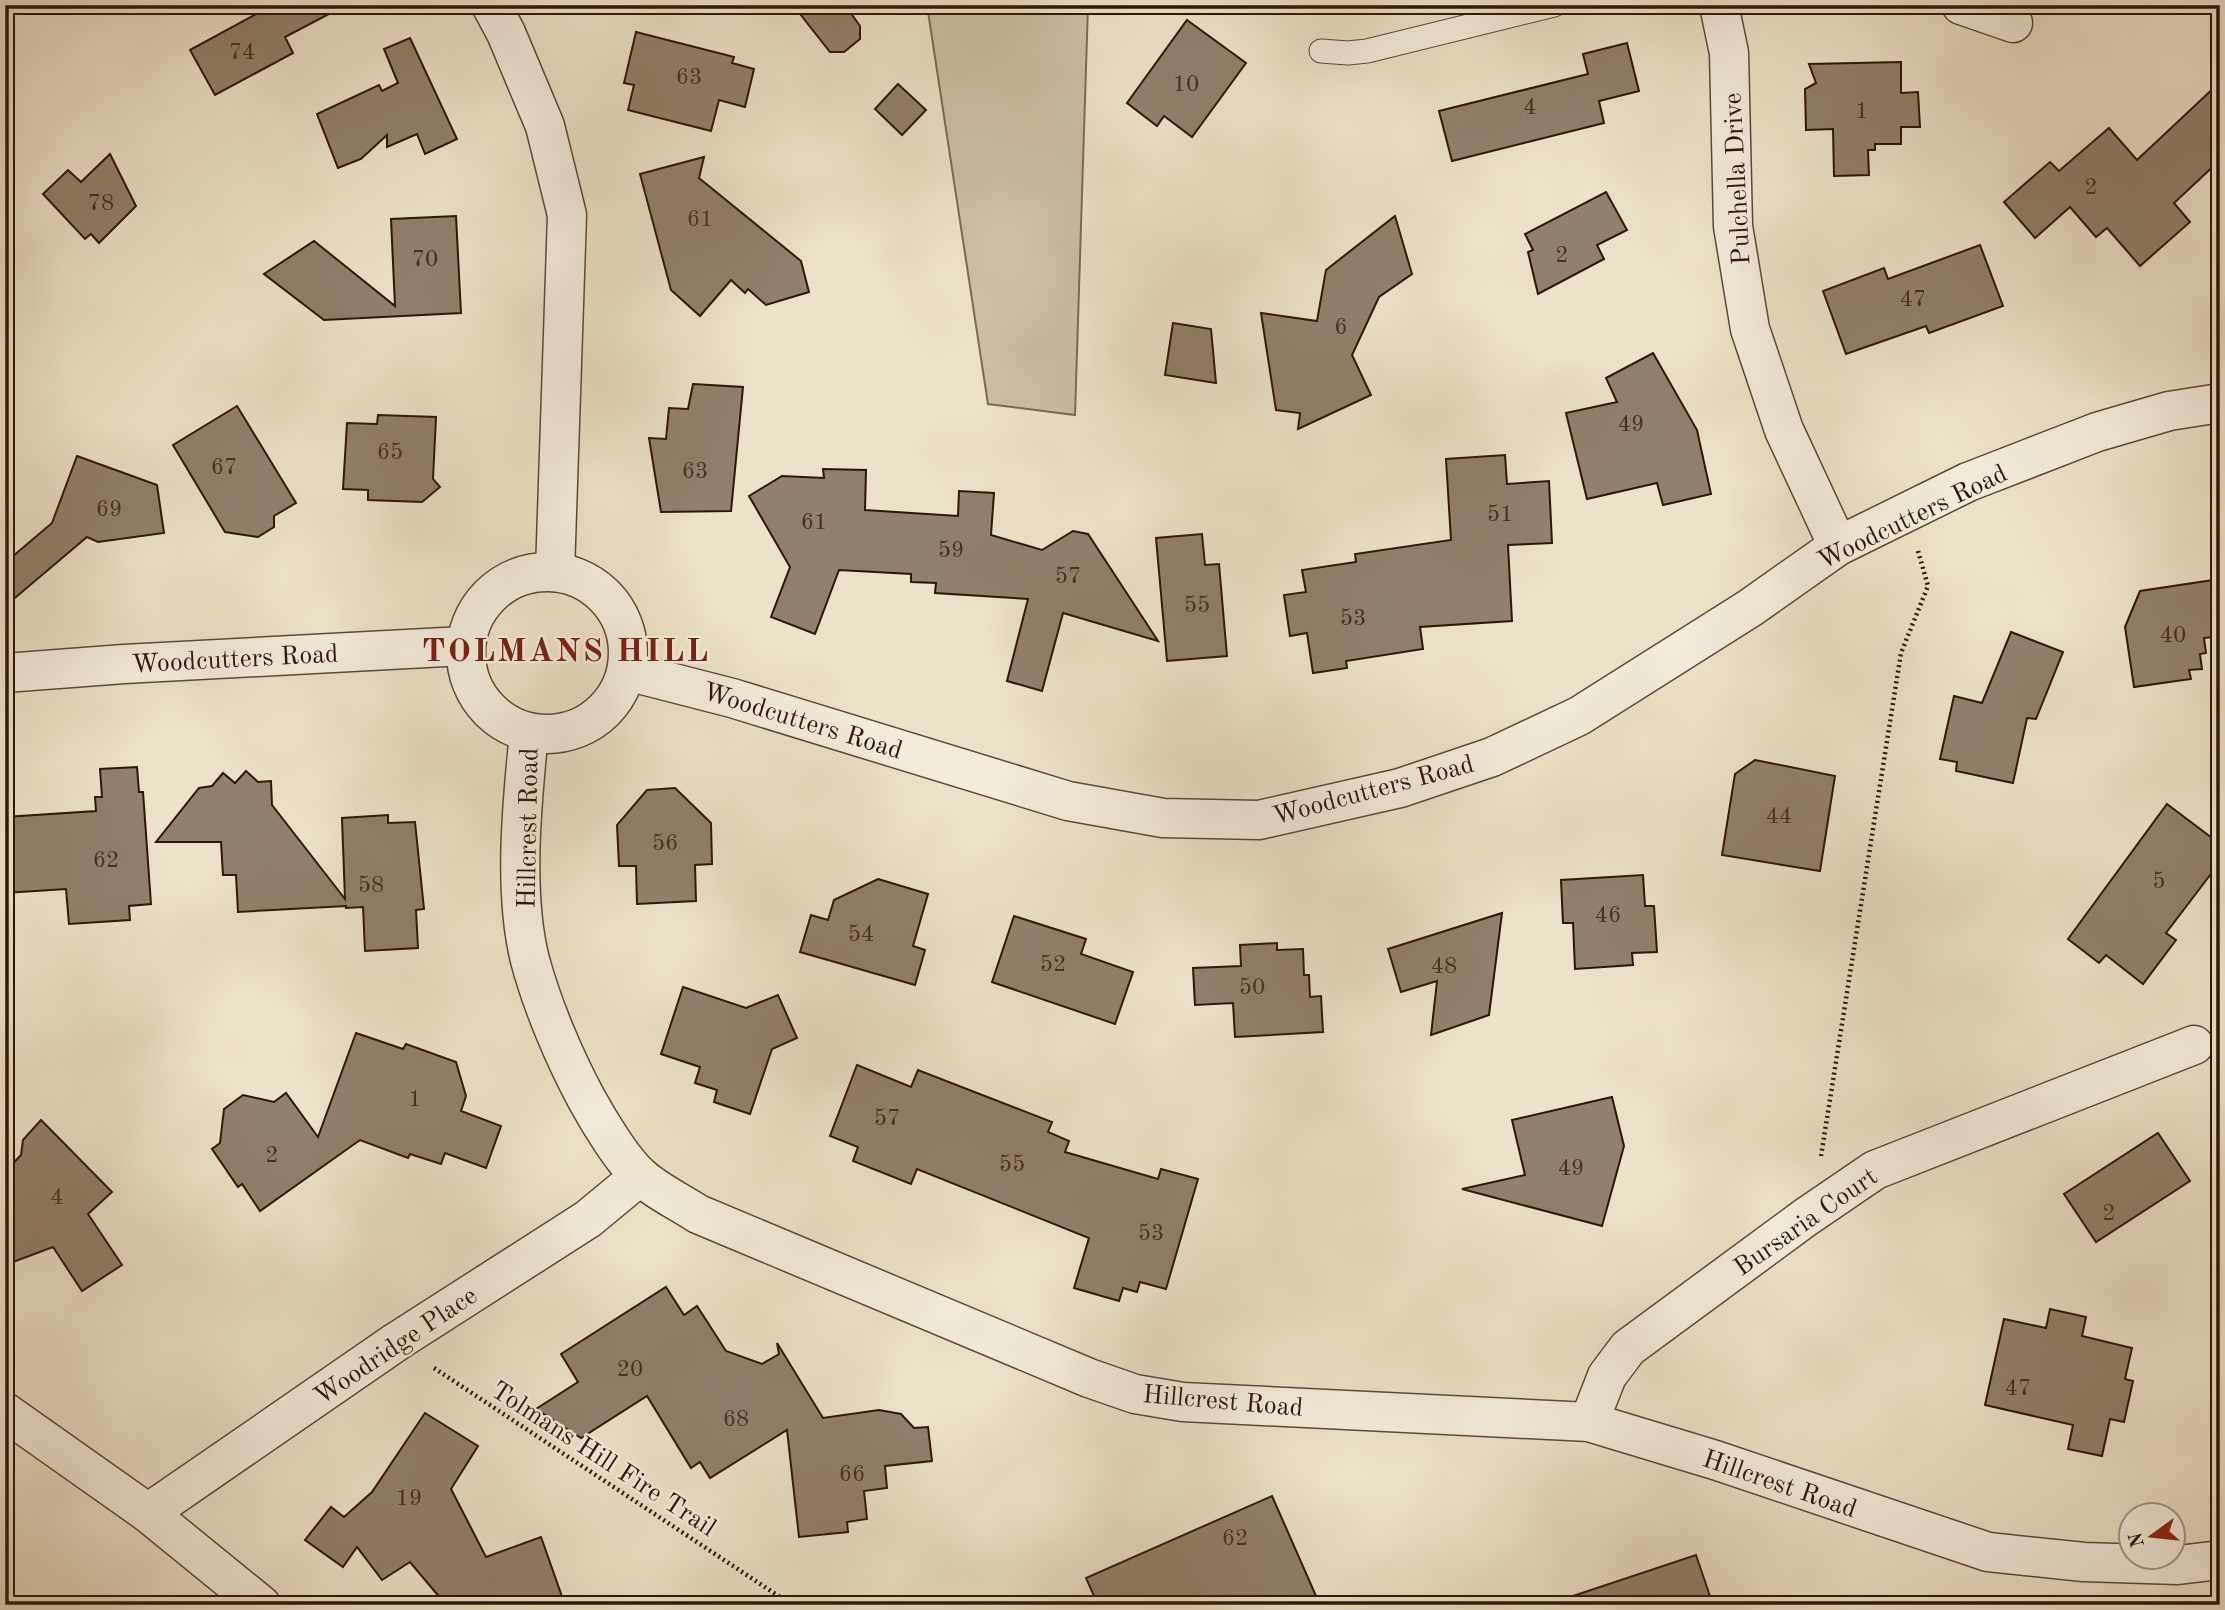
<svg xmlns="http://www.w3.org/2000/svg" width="2225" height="1610" font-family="'Old Standard TT',serif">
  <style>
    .green { fill: #ccbfa6; stroke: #7d6a56; stroke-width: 2 }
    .building { fill: #91806b; stroke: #2e1507; stroke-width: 2 }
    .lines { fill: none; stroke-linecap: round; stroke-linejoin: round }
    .service-casing { stroke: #5e4837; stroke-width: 25 }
    .minor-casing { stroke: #5e4837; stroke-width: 41 }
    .path { stroke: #2e1507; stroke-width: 4.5; stroke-dasharray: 2 3.5; stroke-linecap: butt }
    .service { stroke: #f3ecdb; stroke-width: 23 }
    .minor { stroke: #f3ecdb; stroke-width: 38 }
    .labels { text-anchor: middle; stroke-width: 5; stroke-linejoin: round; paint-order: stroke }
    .number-label { font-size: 23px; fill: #473020 }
    .street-label { font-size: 26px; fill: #2e1507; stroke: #f3ecdb }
    .district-label { font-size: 33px; font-weight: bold; letter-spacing: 2px; fill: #7a1f14; stroke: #f3ecdb }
  </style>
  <rect width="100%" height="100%" fill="#ece2c7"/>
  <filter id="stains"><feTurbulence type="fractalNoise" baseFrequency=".00286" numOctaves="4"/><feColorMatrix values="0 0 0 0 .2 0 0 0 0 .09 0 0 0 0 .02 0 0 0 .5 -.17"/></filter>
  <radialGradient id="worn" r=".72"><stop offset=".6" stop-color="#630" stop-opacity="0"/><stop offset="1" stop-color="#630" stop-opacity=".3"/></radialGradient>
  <polygon class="green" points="927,5 1088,5 1075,415 988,404"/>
  <g class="building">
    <polygon points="273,5 346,5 285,37 293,53 215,95 190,50"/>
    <polygon points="793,5 845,5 860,26 860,39 844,52 830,52"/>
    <polygon points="1187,20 1246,63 1192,137 1164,116 1157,126 1127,103"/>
    <polygon points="636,32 734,57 732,63 754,69 745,107 719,100 711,131 628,110 634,85 624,83"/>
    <polygon points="410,38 457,139 425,154 417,134 387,147 387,135 361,159 338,168 317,114 379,85 382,91 398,83 384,49"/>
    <polygon points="1627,43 1639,91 1599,101 1604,123 1452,161 1439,111 1588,74 1583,54"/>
    <polygon points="1901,62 1901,93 1918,92 1920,127 1901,127 1901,144 1875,144 1875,150 1868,150 1869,175 1834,176 1833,129 1806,130 1805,89 1816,83 1809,64"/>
    <polygon points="2220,82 2220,160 2174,203 2190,222 2140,266 2107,228 2096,237 2070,207 2035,238 2004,202 2050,162 2059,171 2109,128 2137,160"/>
    <polygon points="898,84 926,110 902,135 875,109"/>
    <polygon points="110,154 136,206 99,243 91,234 85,239 43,194 68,170 81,182"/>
    <polygon points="704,157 699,178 801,261 809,292 766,305 748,289 745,293 731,280 700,316 671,290 640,174"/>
    <polygon points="1606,192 1627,230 1597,245 1604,259 1538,294 1528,252 1533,250 1525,234"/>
    <polygon points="456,216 461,313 324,320 264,274 314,241 395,306 391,219"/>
    <polygon points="1395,216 1412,274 1379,297 1352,355 1371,395 1298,429 1300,413 1276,410 1261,313 1317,321 1326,270"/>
    <polygon points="1980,245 2003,306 1929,333 1926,326 1846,354 1823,291 1884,268 1888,279"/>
    <polygon points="1173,323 1211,329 1216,383 1165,375"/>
    <polygon points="1653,353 1697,430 1711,494 1663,505 1657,483 1587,499 1566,413 1617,402 1606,378"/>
    <polygon points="693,384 743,387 731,511 661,512 649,438 666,439 669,408 688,409"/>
    <polygon points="237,406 296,503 274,516 274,527 258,537 225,532 173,445"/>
    <polygon points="378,415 436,417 433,479 440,487 422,502 368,500 368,490 343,489 347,423 377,424"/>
    <polygon points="1505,455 1507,484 1549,481 1552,543 1508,545 1512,621 1420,627 1423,649 1346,661 1347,668 1313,673 1307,633 1290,636 1284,595 1306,592 1302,570 1356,562 1355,554 1451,540 1446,459"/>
    <polygon points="77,456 157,485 164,533 98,542 87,537 9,603 5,599 5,563 52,523"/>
    <polygon points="823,469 866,470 865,510 958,516 959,491 994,493 991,535 1042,550 1073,531 1088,534 1158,641 1063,613 1042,691 1007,681 1028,599 935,593 936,583 911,582 911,574 839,570 815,634 771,617 790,567 749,496 782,476 824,478"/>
    <polygon points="1202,534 1205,565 1219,564 1227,656 1167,661 1156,538"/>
    <polygon points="2220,579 2220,636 2204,638 2206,653 2200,654 2202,669 2189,670 2191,679 2134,687 2125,627 2140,591"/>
    <polygon points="2011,632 2063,652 2036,719 2027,718 2013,783 1956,771 1957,762 1940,759 1954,696 1982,703"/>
    <polygon points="1755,760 1835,776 1820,871 1722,855 1735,774"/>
    <polygon points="137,767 139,792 143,792 151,904 129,906 130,920 69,924 66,889 5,893 5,817 96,811 95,797 102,797 100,769"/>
    <polygon points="246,771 258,782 271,781 272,805 345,899 342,818 388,815 388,823 415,822 424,909 416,910 418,948 365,951 363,907 346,908 346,906 238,912 236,875 223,875 221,842 156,842 199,788 212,786 223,773 235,783"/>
    <polygon points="675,788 711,823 712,864 695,865 696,901 637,904 636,866 619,866 617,825 647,790"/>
    <polygon points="2167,804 2220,844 2220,862 2166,933 2176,940 2143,984 2106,955 2099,963 2068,939"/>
    <polygon points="1643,875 1645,906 1654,906 1657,952 1632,953 1633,965 1575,969 1573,923 1563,923 1561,880"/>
    <polygon points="878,879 928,894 913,946 925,950 915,985 800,952 811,915 828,920 834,900"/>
    <polygon points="1502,913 1489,1015 1431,1035 1437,981 1401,992 1388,949"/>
    <polygon points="1014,916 1086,939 1081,954 1133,972 1115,1024 992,982"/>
    <polygon points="1277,943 1277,950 1303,949 1304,975 1309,975 1310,997 1321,996 1323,1032 1235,1037 1233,1003 1195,1005 1193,968 1241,966 1240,945"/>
    <polygon points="683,987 746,1008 778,995 797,1038 772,1049 750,1114 714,1102 717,1090 695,1083 700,1067 661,1054"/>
    <polygon points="356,1033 403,1049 406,1044 456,1062 466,1096 461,1111 501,1126 486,1168 445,1153 441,1164 410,1154 408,1158 360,1140 260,1211 242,1184 238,1187 212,1149 220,1143 224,1109 243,1095 274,1102 286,1093 318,1137"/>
    <polygon points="857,1065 911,1087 918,1070 1052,1122 1048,1132 1069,1141 1065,1152 1158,1179 1161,1169 1198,1179 1166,1289 1140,1282 1137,1292 1123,1288 1119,1301 1074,1288 1089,1238 917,1169 911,1184 853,1161 858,1147 830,1136"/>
    <polygon points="1612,1097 1624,1146 1602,1226 1462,1189 1525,1175 1512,1120"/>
    <polygon points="41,1120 112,1192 88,1214 122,1265 82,1291 53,1247 5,1265 5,1172 21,1155 23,1140"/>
    <polygon points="2158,1133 2190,1181 2096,1242 2064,1194"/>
    <polygon points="666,1287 684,1315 697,1306 726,1351 762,1364 779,1354 777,1343 823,1418 879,1410 901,1414 914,1428 928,1427 932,1461 885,1466 887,1488 864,1491 867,1519 847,1522 848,1532 799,1537 787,1430 710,1478 700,1462 691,1468 647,1396 581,1438 536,1409 578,1382 561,1354"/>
    <polygon points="2050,1309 2086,1317 2082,1336 2132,1348 2125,1379 2133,1381 2124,1422 2110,1419 2102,1456 2068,1449 2073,1425 1985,1405 2004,1319 2046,1328"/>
    <polygon points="425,1413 478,1446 451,1489 486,1557 541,1537 565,1605 446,1605 410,1562 382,1580 357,1547 343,1567 305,1540 331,1507 344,1517 372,1492"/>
    <polygon points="1272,1496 1320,1605 1098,1605 1086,1578"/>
    <polygon points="1696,1555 1713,1605 1568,1605 1567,1598"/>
  </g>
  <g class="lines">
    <defs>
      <polyline id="service" points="1321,51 1348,53 1367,51 1554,5"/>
      <g id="minor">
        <polyline points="491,5 506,33 545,126 567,215 555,572"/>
        <polyline points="1719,5 1729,53 1733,226 1750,329 1784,430 1838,546"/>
        <polyline points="1961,5 2013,23"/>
        <circle cx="547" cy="653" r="81"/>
        <polyline points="627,671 732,698 1068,801 1163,818 1259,820 1400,788 1492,757 1579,716 1750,608 1838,546 1968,482 2097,432 2169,411 2220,403"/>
        <polyline points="5,673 124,664 464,646"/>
        <path d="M529,733C522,802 513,893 530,960C542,1005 564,1057 586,1098C598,1120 622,1160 640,1176C656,1191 680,1202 698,1214L1089,1378L1135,1394L1183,1402L1589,1422L1715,1460L1988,1552L2084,1562L2178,1565L2220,1560"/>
        <polyline points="5,1412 148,1513 261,1605"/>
        <polyline points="1589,1422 1607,1376 1628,1348 1806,1217 1875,1170 2194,1045"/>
        <polyline points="148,1513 396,1342 588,1219 640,1176"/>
      </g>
    </defs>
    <use href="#service" class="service-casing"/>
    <use href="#minor" class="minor-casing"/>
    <g class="path">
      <polyline points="1821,1156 1901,653 1928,586 1918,551"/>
      <polyline points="434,1368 792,1605"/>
    </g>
    <use href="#service" class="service"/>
    <use href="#minor" class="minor"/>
  </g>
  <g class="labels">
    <g class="number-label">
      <text x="242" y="59">74</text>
      <text x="689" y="84">63</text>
      <text x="1186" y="91">10</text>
      <text x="1530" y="114">4</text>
      <text x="1862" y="118">1</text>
      <text x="2091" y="194">2</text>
      <text x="101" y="210">78</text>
      <text x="700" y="226">61</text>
      <text x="1562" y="262">2</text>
      <text x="425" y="266">70</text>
      <text x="1913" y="306">47</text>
      <text x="1341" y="334">6</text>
      <text x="1631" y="431">49</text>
      <text x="390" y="459">65</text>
      <text x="224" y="474">67</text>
      <text x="695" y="478">63</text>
      <text x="109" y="516">69</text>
      <text x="1500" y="521">51</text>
      <text x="814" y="529">61</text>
      <text x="951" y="557">59</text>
      <text x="1068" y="583">57</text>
      <text x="1197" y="612">55</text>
      <text x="1353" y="625">53</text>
      <text x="2173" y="642">40</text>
      <text x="1779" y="823">44</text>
      <text x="665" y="850">56</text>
      <text x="106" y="867">62</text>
      <text x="2159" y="888">5</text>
      <text x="371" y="892">58</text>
      <text x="1608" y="922">46</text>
      <text x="861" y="941">54</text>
      <text x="1053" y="971">52</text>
      <text x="1444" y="973">48</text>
      <text x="1252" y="994">50</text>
      <text x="415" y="1106">1</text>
      <text x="887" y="1125">57</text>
      <text x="272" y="1162">2</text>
      <text x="1012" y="1171">55</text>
      <text x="1571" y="1175">49</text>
      <text x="57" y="1204">4</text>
      <text x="2109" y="1220">2</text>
      <text x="1151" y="1240">53</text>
      <text x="630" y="1376">20</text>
      <text x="2018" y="1395">47</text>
      <text x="736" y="1426">68</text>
      <text x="852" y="1481">66</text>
      <text x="409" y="1505">19</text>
      <text x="1235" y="1545">62</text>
    </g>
    <g class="street-label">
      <text transform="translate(1736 179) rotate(-93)" y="9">Pulchella Drive</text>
      <text transform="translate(1912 516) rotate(-26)" y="9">Woodcutters Road</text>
      <text transform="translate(235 658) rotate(-3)" y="9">Woodcutters Road</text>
      <text transform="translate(803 720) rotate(17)" y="9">Woodcutters Road</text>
      <text transform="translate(1373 789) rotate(-15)" y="9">Woodcutters Road</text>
      <text transform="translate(527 828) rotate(-89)" y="9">Hillcrest Road</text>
      <text transform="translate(1805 1221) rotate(-35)" y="9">Bursaria Court</text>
      <text transform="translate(395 1345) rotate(-34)" y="9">Woodridge Place</text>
      <text transform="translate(1223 1400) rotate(5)" y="9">Hillcrest Road</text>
      <text transform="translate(604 1458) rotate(33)" y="9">Tolmans Hill Fire Trail</text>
      <text transform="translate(1780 1483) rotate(19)" y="9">Hillcrest Road</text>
    </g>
    <g class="district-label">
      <text x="566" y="661">TOLMANS HILL</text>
    </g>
  </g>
  <rect width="2225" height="1610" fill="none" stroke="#ece2c7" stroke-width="28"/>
  <rect x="7" y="7" width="2211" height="1596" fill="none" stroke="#2e1507" stroke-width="3.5"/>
  <rect x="14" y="14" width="2197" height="1582" fill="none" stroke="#2e1507" stroke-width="2"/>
  <g transform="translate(2152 1536) rotate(255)"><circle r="33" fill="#f3ecdb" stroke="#a49686" stroke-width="2"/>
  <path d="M0-5L12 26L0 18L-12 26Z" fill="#8f2418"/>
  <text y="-10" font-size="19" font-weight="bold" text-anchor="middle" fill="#2e1507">N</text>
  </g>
  <rect width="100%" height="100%" filter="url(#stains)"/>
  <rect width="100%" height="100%" fill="url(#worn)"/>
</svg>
